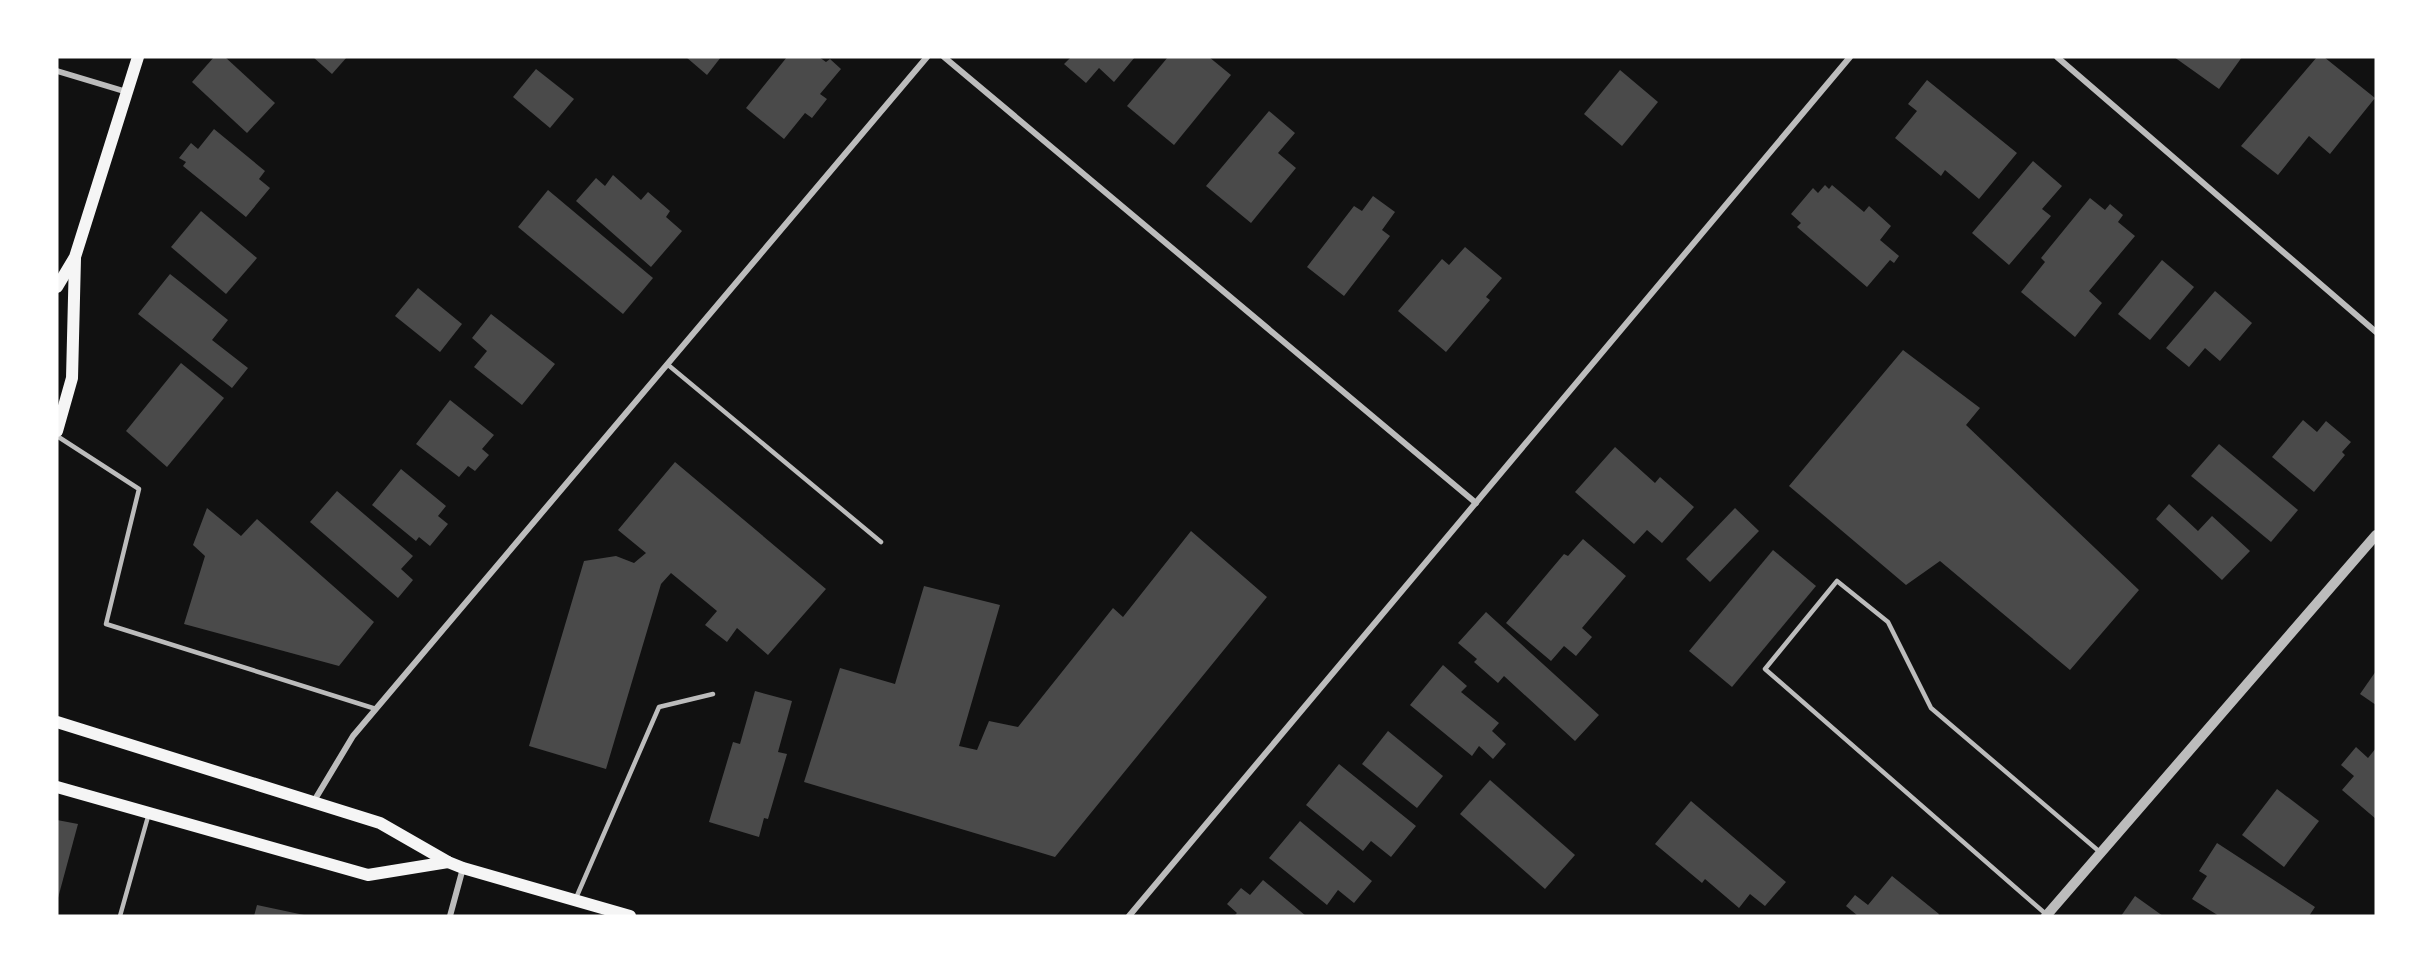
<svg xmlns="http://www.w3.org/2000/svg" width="2433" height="973" font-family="'Titillium Web',sans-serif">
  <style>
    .building { fill: #4a4a4a }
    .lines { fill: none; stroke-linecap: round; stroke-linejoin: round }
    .service { stroke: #bcbcbc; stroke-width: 4.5 }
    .minor { stroke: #bcbcbc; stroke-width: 6 }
    .tertiary { stroke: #bcbcbc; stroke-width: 10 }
    .secondary { stroke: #f5f5f5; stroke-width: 12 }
  </style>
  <rect width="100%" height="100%" fill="#111"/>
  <g class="building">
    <polygon points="214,57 225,57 275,103 247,133 192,82"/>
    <polygon points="313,57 347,57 332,74"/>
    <polygon points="686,57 721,57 707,75"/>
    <polygon points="787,57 819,57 826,62 830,59 841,69 820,94 827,99 812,118 805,113 784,139 746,108"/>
    <polygon points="1071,57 1135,57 1114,82 1099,68 1086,83 1064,64"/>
    <polygon points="1168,57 1209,57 1231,75 1174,145 1127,106"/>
    <polygon points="2174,57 2242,57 2219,89"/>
    <polygon points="2317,57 2324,57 2375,98 2330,154 2309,136 2278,175 2241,146"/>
    <polygon points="536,69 574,99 550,128 513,97"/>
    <polygon points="1620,70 1658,102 1622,146 1584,114"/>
    <polygon points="1927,80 2017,153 1979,199 1945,170 1941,176 1895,138 1917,111 1908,104"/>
    <polygon points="1269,111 1295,133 1278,153 1296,168 1251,223 1206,186"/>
    <polygon points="214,129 265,171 259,179 270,188 246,217 183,166 186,162 179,158 191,143 198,149"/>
    <polygon points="2033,161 2062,186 2042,209 2051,216 2009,265 1972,233"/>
    <polygon points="613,175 641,200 648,192 670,211 666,217 682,231 651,267 576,201 596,178 605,186"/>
    <polygon points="1825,185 1829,189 1832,185 1864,212 1869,206 1891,226 1880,240 1899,256 1894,263 1890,260 1867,287 1797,227 1801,223 1791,214 1813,188 1818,193"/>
    <polygon points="548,190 653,278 623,314 518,227"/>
    <polygon points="1373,196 1395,212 1382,230 1390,236 1344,296 1307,267 1354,206 1362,211"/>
    <polygon points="2090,198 2105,210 2110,204 2123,215 2118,222 2135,236 2089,291 2102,303 2075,337 2021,292 2045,262 2041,258"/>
    <polygon points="201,211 257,258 226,294 171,247"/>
    <polygon points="1465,247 1502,278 1486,297 1490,300 1446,352 1398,311 1442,259 1449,265"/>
    <polygon points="2162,260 2194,287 2150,340 2118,314"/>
    <polygon points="170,274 228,320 212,340 248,368 232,388 138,314"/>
    <polygon points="418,288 462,324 440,352 395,316"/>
    <polygon points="2215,291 2252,323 2220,361 2205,348 2189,367 2166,348"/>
    <polygon points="491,314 555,364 522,405 474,367 487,351 472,338"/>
    <polygon points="1903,350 1980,408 1966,425 2139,590 2070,670 1940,561 1906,585 1789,486"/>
    <polygon points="181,363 224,398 167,467 126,431"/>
    <polygon points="450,400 494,435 482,449 489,455 475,471 468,466 459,477 416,444"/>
    <polygon points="2303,420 2317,432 2326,421 2351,442 2342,452 2345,455 2314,492 2272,457"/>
    <polygon points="2219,444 2298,510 2271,542 2191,476"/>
    <polygon points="1615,447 1655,483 1660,477 1694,507 1662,543 1647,530 1634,544 1575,492"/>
    <polygon points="675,462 826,589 768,655 737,628 727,642 705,625 717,611 671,573 661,584 606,769 529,746 584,561 616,556 634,563 646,553 618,530"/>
    <polygon points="401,469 446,506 438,516 448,524 430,546 419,537 416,541 372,505"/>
    <polygon points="337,491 413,556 401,569 413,580 398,598 310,522"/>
    <polygon points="2169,504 2198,531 2212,516 2250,551 2222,580 2156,519"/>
    <polygon points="207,508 241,536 257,519 374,622 339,666 184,624 205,556 193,545"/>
    <polygon points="1735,508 1759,531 1710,582 1686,559"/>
    <polygon points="1191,531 1267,597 1055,857 804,782 840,668 895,684 924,586 1000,605 959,746 977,750 989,721 1018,727 1113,608 1123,617"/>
    <polygon points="1583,539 1626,576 1582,628 1592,637 1576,656 1564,646 1551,661 1506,623 1564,554 1568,556"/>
    <polygon points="1773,550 1816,586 1732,687 1689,651"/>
    <polygon points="1486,612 1599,715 1575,741 1504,676 1498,683 1474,662 1477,659 1458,643"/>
    <polygon points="1443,665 1467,686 1461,692 1499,723 1492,731 1506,744 1493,759 1479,746 1472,756 1410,705"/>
    <polygon points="2376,671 2376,705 2360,694"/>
    <polygon points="755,691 792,701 778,752 787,754 768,819 764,818 759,837 709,822 733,742 740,744"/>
    <polygon points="1388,731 1443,776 1417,808 1362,764"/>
    <polygon points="2356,747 2368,758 2376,748 2376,819 2342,790 2354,776 2341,765"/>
    <polygon points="1339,764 1416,826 1391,857 1371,841 1363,851 1306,805"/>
    <polygon points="1490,780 1575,855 1545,889 1460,814"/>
    <polygon points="2277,789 2319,821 2284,867 2242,835"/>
    <polygon points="1691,801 1786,882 1765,906 1750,894 1739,908 1705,879 1702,883 1655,844"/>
    <polygon points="57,820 78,824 58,898 57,898"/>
    <polygon points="1300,821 1372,881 1354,903 1338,890 1327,905 1269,858"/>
    <polygon points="2217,843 2315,907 2309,916 2219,916 2192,899 2207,876 2199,871"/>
    <polygon points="1892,876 1939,914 1938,916 1858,916 1846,906 1855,895 1868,905"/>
    <polygon points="1263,880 1306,916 1234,916 1237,913 1227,904 1241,888 1250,895"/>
    <polygon points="2135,896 2163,916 2121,916"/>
    <polygon points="257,905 304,915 304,916 254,916"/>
  </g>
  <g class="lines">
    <g class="service">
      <polyline points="667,364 881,542"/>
      <polyline points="57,436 139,489 106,624 376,709"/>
      <polyline points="576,898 659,707 713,694"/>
      <polyline points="2047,915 1765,669 1837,581 1888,622 1931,708 2101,853"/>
      <polyline points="120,916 149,813"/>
    </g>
    <g class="minor">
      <polyline points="944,57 1476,503"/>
      <polyline points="2057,57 2376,332"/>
      <polyline points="57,71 127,92"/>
      <polyline points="314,801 353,736 927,57"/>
      <polyline points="450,916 463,868"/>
      <polyline points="1129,916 1850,57"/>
    </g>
    <polyline class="tertiary" points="2046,916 2376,535"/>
    <g class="secondary">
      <polyline points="57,287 75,257 138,57"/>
      <polyline points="57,431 72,378 75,258"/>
      <polyline points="57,722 380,823 448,862 463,868 630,916"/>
      <polyline points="57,787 368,875 448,862"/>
    </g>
  </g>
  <rect width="2433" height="973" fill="none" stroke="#ffffff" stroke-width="117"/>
</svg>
